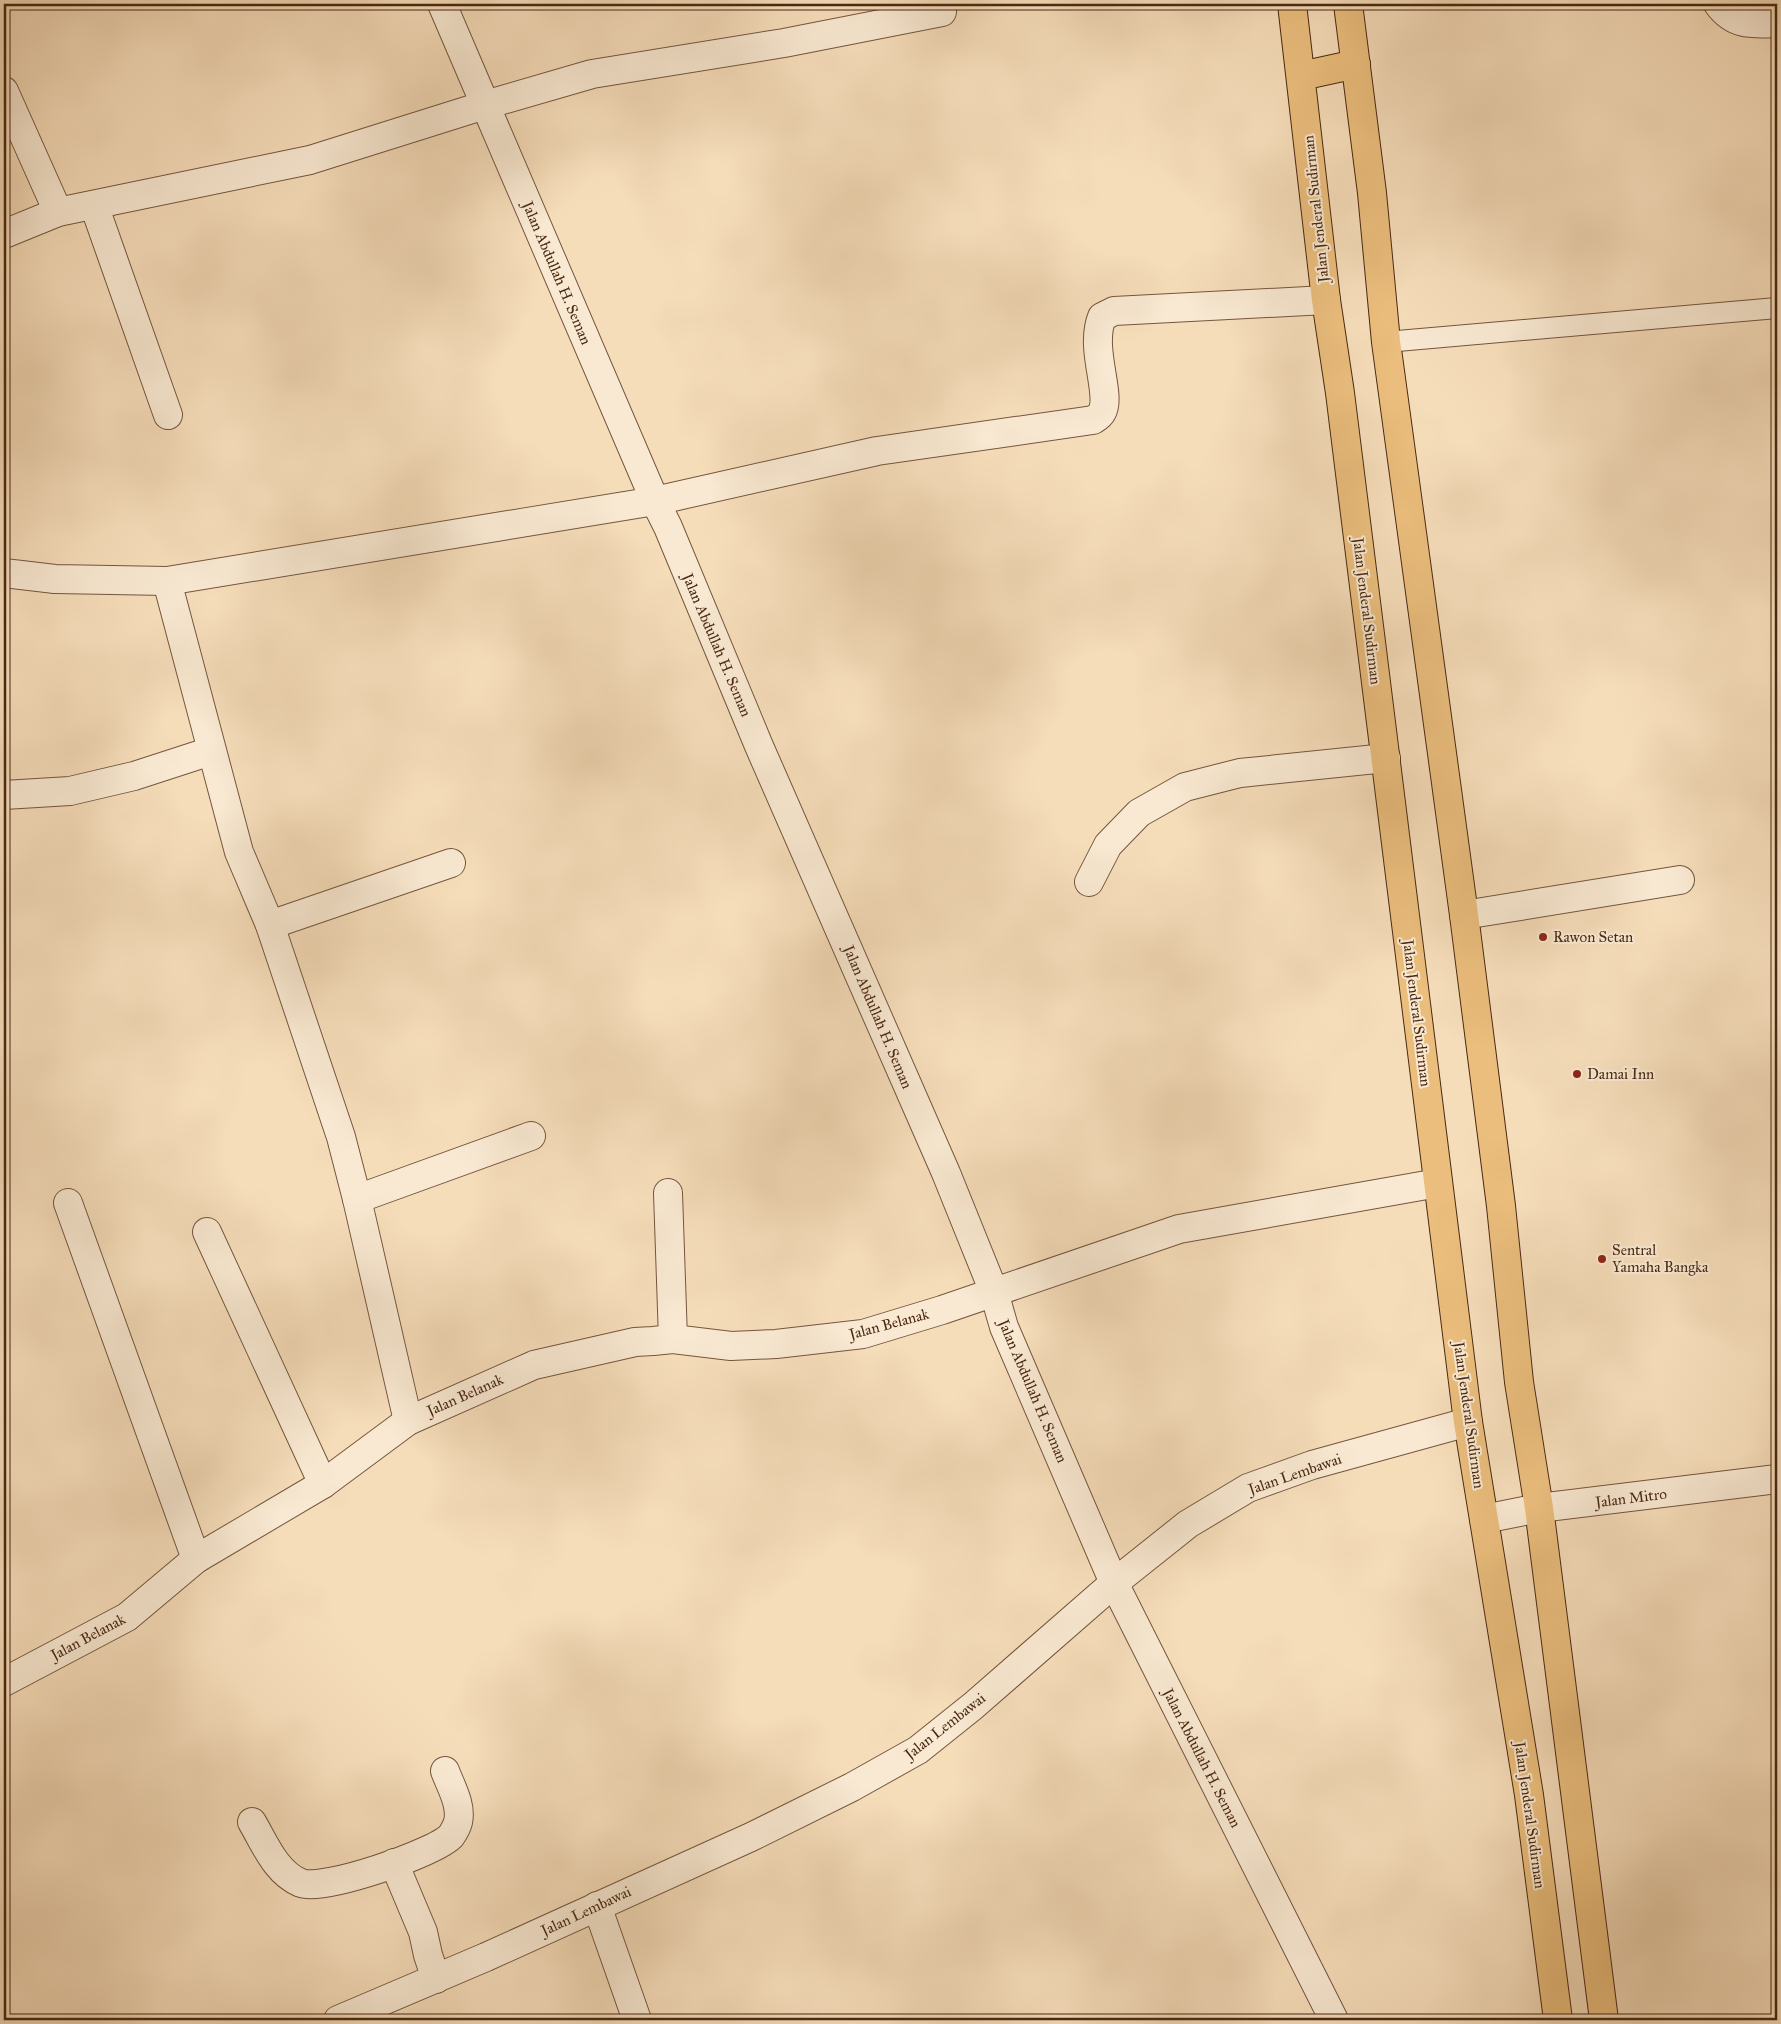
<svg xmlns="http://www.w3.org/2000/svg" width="1781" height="2024" font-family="'IM FELL Great Primer',serif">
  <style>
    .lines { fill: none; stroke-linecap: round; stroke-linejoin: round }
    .service-casing { stroke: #74563d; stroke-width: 22 }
    .minor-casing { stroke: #74563d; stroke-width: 30 }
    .trunk-casing { stroke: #492913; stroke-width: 30 }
    .service { stroke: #f9e9d2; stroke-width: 20 }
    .minor { stroke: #f9e9d2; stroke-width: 28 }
    .trunk { stroke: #ebbe7d; stroke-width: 28 }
    .poi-dot { fill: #8f2418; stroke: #f9e9d2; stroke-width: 2 }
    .labels { text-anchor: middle; stroke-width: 4; stroke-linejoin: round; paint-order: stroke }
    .street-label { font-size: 15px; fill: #492913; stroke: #f9e9d2 }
    .poi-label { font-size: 15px; fill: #492913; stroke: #f9e9d2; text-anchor: start }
  </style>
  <rect width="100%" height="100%" fill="#f6ddba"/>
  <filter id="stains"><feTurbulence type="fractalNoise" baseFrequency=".004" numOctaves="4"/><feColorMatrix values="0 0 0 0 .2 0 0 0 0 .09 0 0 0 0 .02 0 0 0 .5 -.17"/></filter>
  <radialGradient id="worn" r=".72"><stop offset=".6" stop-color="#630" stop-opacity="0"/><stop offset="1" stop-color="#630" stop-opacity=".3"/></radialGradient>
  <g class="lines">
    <defs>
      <polyline id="service" points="1386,342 1777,308"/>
      <g id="minor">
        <polyline points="442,4 655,501 668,527 759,746 946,1173 994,1292 1004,1327 1114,1583 1334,2020"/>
        <path d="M1718,4C1734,26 1752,24 1777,23"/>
        <polyline points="4,91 58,212"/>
        <polyline points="94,205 168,415"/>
        <polyline points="4,234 58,212 310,160 485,105 592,74 784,43 942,12"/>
        <path d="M4,573L55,579L167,581L655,501L877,451L1093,420C1096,418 1100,416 1102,412C1112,394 1089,349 1102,317L1114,311L1326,300"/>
        <polyline points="167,581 239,852 270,925 341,1137 357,1199 408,1421"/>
        <polyline points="4,795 70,791 134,776 211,751"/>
        <polyline points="1089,882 1108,845 1139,813 1185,787 1240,773 1386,758"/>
        <polyline points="1464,915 1680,880"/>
        <polyline points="270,925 451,863"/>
        <polyline points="668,1193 673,1339"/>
        <polyline points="357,1199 531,1136"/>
        <polyline points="68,1203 196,1559"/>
        <polyline points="207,1232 323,1484"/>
        <polyline points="1484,1519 1539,1508 1777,1479"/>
        <polyline points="4,1682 127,1617 196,1559 323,1484 408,1421 534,1365 635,1342 653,1341 673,1339 731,1346 776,1344 863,1334 942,1310 1179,1229 1438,1183"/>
        <path d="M252,1822C265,1844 276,1873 301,1883C322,1892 435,1853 451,1836C453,1833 457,1826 458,1822C462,1805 451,1787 445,1771"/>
        <polyline points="394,1863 423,1932 428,1955 436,1979"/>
        <polyline points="597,1906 637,2020"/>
        <polyline points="338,2020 486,1957 751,1837 852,1787 918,1750 973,1706 1114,1583 1188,1524 1248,1488 1312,1465 1468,1422"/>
      </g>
      <g id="trunk">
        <polyline points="1292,4 1326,300 1340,393 1468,1422 1529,1795 1558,2020"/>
        <polyline points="1348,4 1372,193 1386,342 1464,915 1501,1206 1519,1382 1539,1508 1604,2020"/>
        <polyline points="1301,76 1356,64"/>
      </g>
    </defs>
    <use href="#service" class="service-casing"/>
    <use href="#minor" class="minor-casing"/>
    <use href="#trunk" class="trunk-casing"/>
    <use href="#service" class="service"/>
    <use href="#minor" class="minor"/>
    <use href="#trunk" class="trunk"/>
  </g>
  <g class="poi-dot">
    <circle cx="1543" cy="937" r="5"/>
    <circle cx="1577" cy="1074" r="5"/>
    <circle cx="1602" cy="1259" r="5"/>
  </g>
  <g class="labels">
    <g class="street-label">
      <text transform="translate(1316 209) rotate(-96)" y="5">Jalan Jenderal Sudirman</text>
      <text transform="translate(557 273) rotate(67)" y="5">Jalan Abdullah H. Seman</text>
      <text transform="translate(1367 611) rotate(83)" y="5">Jalan Jenderal Sudirman</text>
      <text transform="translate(717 645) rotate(67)" y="5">Jalan Abdullah H. Seman</text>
      <text transform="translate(1417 1013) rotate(83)" y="5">Jalan Jenderal Sudirman</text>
      <text transform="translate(878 1017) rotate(67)" y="5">Jalan Abdullah H. Seman</text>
      <text transform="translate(889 1324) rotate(-15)" y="5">Jalan Belanak</text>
      <text transform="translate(1033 1391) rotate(67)" y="5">Jalan Abdullah H. Seman</text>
      <text transform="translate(465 1395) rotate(-24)" y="5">Jalan Belanak</text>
      <text transform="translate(1469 1415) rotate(82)" y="5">Jalan Jenderal Sudirman</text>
      <text transform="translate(1295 1474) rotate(-19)" y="5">Jalan Lembawai</text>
      <text transform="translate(1631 1498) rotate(-7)" y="5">Jalan Mitro</text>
      <text transform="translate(88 1637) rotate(-28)" y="5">Jalan Belanak</text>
      <text transform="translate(945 1726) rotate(-38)" y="5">Jalan Lembawai</text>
      <text transform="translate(1202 1758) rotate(63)" y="5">Jalan Abdullah H. Seman</text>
      <text transform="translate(1530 1815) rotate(82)" y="5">Jalan Jenderal Sudirman</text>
      <text transform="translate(586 1911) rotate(-25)" y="5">Jalan Lembawai</text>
    </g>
    <g class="poi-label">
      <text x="1553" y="942">Rawon Setan</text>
      <text x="1587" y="1079">Damai Inn</text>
      <text x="1612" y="1255">Sentral<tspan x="1612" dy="17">Yamaha Bangka</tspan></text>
    </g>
  </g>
  <rect width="1781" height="2024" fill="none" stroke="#f6ddba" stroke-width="20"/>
  <rect x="5" y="5" width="1771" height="2014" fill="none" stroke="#492913" stroke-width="2.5"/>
  <rect x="10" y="10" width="1761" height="2004" fill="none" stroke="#492913"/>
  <rect width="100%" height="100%" filter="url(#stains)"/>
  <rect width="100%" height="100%" fill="url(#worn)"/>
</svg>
